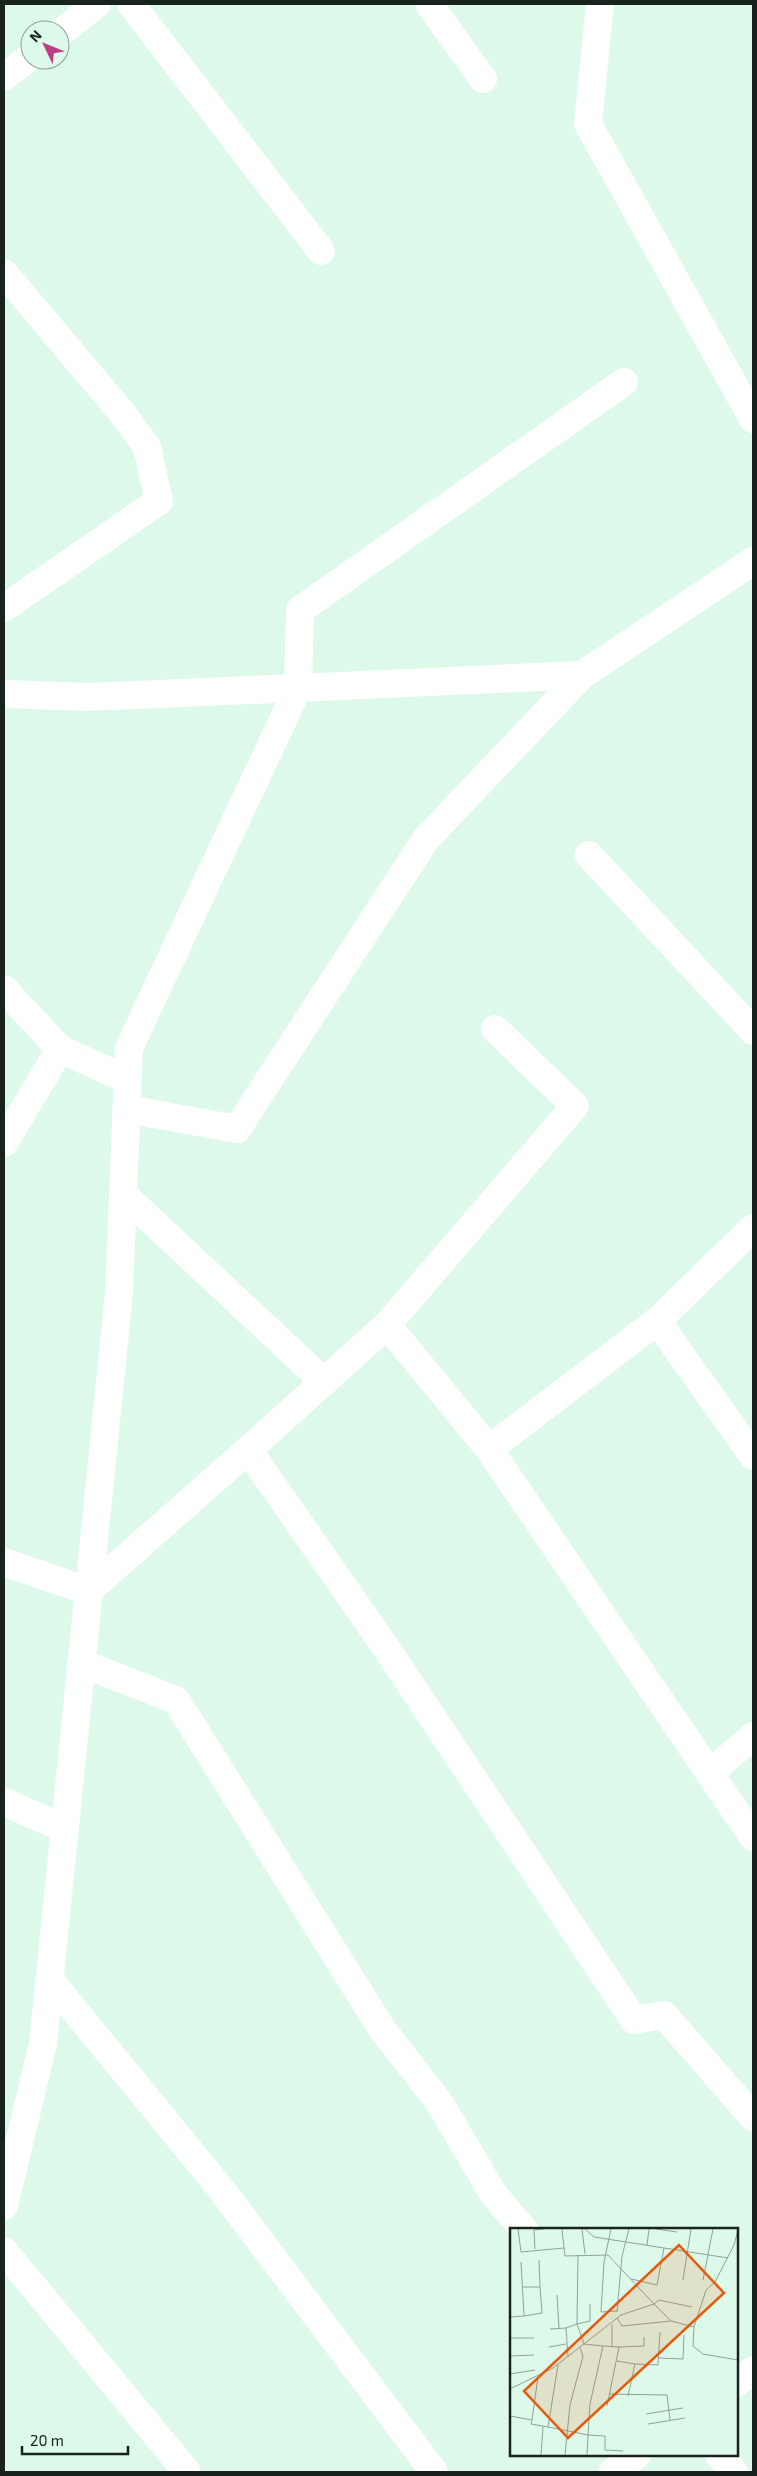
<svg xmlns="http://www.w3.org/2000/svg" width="757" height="2476" font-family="'Exo 2',sans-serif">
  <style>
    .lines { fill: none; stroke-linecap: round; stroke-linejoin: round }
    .minor { stroke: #fff; stroke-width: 28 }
    .inset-road { fill: none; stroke: #8ea397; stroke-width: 1 }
    .view { fill: #e8590c; fill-opacity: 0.15; stroke: #e8590c; stroke-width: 2.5 }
    .inset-edge { fill: none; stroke: #18231d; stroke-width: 2.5 }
  </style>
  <rect width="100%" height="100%" fill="#ddf9e9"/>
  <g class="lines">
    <g class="minor">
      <polyline points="131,4 321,251"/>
      <polyline points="429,4 483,79"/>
      <polyline points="600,4 588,124 753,419"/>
      <polyline points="60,33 97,4"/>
      <polyline points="4,77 30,57"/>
      <polyline points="4,273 123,414 147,447 159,501 4,608"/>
      <polyline points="4,694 87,697 298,688 300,610 624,382"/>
      <polyline points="589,855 753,1031"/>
      <polyline points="4,989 60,1049 128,1080"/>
      <polyline points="127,1109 237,1129 426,839 582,675"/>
      <polyline points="4,1143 60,1049"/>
      <polyline points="123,1194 324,1382"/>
      <polyline points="657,1321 753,1228"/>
      <polyline points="387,1325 575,1106 495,1029"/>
      <polyline points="489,1449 657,1321 753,1456"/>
      <polyline points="248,1450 387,1325 489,1449 753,1837"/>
      <polyline points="4,1562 88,1591 248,1450 387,1649 634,2020 664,2015 753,2117"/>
      <polyline points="81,1663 176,1700 382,2029 439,2102 494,2195 524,2230"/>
      <polyline points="710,1773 753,1736"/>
      <polyline points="4,1802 65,1829"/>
      <polyline points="49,1979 221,2189 434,2472"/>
      <polyline points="4,2206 43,2044 119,1293 129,1048 298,688 582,675 753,561"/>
      <polyline points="4,2251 187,2472"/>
      <polyline points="736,2383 753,2370"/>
      <polyline points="719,2455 734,2472"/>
      <polyline points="613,2472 637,2455"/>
    </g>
  </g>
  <g transform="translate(510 2228)">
    <rect width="228" height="228" fill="#ddf9e9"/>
    <path class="inset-road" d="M8,1L11,24L54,20L52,1M72,1L75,26M75,1L84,9L218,30M101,1L94,34L91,84L107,83M146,1L167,4M137,17L139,1M54,20L55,28L98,27L144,76L149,72L182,79M25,21L24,2L34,1M29,32L30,59M121,51L147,57L154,20M173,52L181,1M193,52L203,1M13,59H30L32,85L14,88M47,67L49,100M107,84L112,28L119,1M0,89L14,88L11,34M107,90L112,98L161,93M102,96V119M184,99L183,118L193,126L228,132M40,101L56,100M0,110H24M93,118L109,119L97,178M39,119L56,116M109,119L134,118V109M0,128L24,127M58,129L56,100L67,96L68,27M148,130L173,131L174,107M107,133L125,136L118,168M125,136L148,137L150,104M0,146L25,142M0,161L43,140L111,87L144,76L161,93L184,99L196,62L205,54L224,17L228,2M99,166L157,167L160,192M136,186L173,180M0,188L22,192L21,196L38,199L48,137M22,192L28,149M138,196L175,190M38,199L78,207L80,176L93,118L74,116L67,96L80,93V76M31,227L33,199M55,227L60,177L73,128L70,120M77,227L78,207L95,208V222L113,223"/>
    <path class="view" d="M169,17L214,65L58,210L14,163Z"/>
    <rect width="228" height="228" class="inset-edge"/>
  </g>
  <rect width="757" height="2476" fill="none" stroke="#18231d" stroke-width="10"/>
  <g transform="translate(45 45) rotate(313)"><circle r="24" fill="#ddf9e9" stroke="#8ea397"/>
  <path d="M0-4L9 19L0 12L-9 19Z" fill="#c03d85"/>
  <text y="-8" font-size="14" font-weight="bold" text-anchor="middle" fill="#18231d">N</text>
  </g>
  <path d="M22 2446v8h106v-8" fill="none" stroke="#18231d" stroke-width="2.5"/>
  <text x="30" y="2446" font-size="15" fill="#18231d" stroke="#ddf9e9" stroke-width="4" paint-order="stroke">20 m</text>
</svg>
